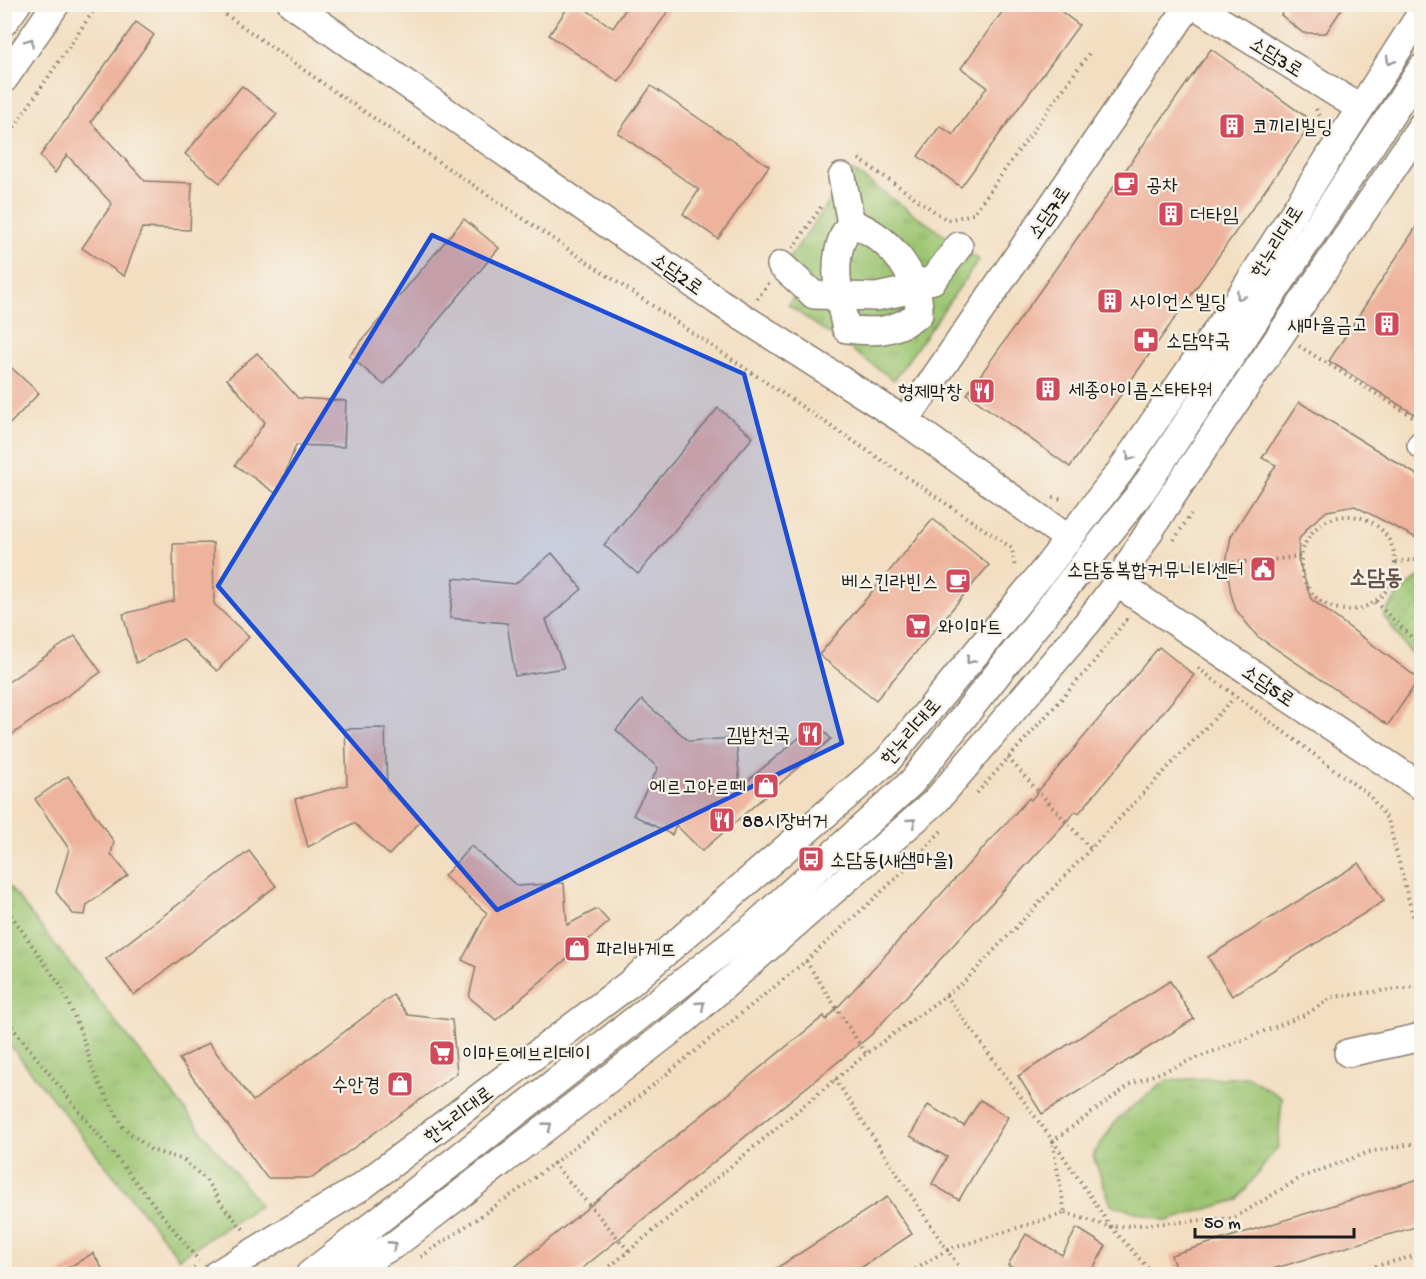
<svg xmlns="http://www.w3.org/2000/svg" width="1426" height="1279" font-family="'Gochi Hand','Poor Story',sans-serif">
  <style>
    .grass { fill: url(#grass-tufts); stroke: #5c7047; stroke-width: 1.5 }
    .garden { fill: url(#garden-dots); stroke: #5c7047; stroke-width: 1.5 }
    .building { fill: #eeb39d }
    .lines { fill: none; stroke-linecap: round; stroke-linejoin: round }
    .minor-casing { stroke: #887d6e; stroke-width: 30 }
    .path { stroke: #887d6e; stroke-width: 4; stroke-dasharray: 1.5 4.5; stroke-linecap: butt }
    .minor { stroke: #fff; stroke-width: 27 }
    .oneway { stroke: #999 }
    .marked { fill: #1d4ed8; fill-opacity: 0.2; stroke: #1d4ed8; stroke-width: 4.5; stroke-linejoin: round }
    .labels { text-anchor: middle; stroke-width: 4.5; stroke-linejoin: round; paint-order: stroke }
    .street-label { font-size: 20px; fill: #1c1c1c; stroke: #f7f3e8 }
    .poi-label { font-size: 20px; fill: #1c1c1c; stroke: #f7f3e8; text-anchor: start }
    .quarter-label { font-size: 22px; font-weight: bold; fill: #665149; stroke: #f7f3e8 }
  </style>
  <defs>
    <pattern id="grass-tufts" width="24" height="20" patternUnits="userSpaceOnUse" patternTransform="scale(1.5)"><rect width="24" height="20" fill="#9cc572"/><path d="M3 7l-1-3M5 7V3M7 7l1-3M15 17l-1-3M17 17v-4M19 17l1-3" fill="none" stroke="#86a962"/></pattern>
    <pattern id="garden-dots" width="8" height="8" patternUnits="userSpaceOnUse" patternTransform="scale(1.5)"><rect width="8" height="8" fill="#9cc572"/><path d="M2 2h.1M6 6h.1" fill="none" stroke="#86a962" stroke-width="1.8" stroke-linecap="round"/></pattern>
  </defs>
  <rect width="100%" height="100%" fill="#f7f3e8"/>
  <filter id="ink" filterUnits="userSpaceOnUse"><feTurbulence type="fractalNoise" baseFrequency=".0167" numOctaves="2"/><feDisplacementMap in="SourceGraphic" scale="12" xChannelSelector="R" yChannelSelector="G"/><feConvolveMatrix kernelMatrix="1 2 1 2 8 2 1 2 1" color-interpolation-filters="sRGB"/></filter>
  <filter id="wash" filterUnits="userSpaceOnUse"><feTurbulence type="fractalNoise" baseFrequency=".008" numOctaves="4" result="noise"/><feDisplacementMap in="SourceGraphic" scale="24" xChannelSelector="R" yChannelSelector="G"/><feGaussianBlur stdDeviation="1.35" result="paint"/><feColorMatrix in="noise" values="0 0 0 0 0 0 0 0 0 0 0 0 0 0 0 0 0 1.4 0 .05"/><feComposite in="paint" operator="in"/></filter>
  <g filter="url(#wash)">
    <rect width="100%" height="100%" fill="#f3dec1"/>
    <g class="grass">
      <polygon points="852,170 979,260 894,380 788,305 808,276 787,261"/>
      <polygon points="4,880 260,1205 179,1258 5,1039"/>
      <polygon points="1248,1077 1282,1098 1278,1147 1237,1200 1167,1221 1111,1205 1093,1155 1118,1118 1167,1080"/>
    </g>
    <path class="garden" d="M1421,575V663C1409,656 1395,629 1383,616L1400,592Z"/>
    <g id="blocks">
      <g class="building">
        <polygon points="570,4 578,4 613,28 629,4 673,4 619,82 549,35"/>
        <polygon points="1008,4 1051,4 1079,25 961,187 918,156 940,126 953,135 987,87 961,68"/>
        <polygon points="1288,4 1345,4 1326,33 1303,33 1281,15"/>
        <polygon points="136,22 154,35 91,122 145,181 192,183 190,230 142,228 124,276 82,248 112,204 67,155 55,173 40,156"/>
        <polygon points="1211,49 1313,122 1070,467 967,394"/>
        <polygon points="242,86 277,114 220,183 185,154"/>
        <polygon points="651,86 769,166 718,239 683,214 699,190 618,133"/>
        <polygon points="1422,218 1422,419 1329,361"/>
        <polygon points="464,219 499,248 384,385 349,356"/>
        <polygon points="257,353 298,398 346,401 344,447 296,445 277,494 235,465 265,422 227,379"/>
        <polygon points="4,361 39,393 4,430"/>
        <polygon points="1299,402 1422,478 1422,541 1355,506 1327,511 1310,525 1299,539 1298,559 1311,599 1419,679 1388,725 1257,636 1236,610 1231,594 1226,563 1231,536 1276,465 1262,458"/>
        <polygon points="718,408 753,437 638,574 604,545"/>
        <polygon points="933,519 989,565 876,700 819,655"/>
        <polygon points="213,543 214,604 249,637 217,671 182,639 136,663 123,614 174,601 173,544"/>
        <polygon points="552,553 582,589 546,620 564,668 515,676 507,623 450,618 454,578 515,584"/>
        <polygon points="75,636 101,672 4,740 4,685"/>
        <polygon points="1159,647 1194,675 1079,813 1076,811 871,1035 574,1275 505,1275 824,1016 826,1020 1029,798 1031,800"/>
        <polygon points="642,700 689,741 736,738 740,787 817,723 831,739 702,851 676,825 672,835 633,815 658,768 616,730"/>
        <polygon points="385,728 387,789 421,821 389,855 354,823 308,847 295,799 347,785 345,729"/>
        <polygon points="68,776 114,842 111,854 128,875 87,905 85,915 73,914 56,892 69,849 35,799"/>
        <polygon points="471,846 517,886 564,883 567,925 597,909 609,922 496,1020 469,997 476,967 462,960 487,913 444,876"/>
        <polygon points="249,851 276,886 134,995 106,959"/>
        <polygon points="1359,863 1384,901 1232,996 1208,957"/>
        <polygon points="1170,981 1194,1019 1042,1114 1018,1076"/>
        <polygon points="393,995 408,1015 452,1020 457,1073 312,1178 267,1178 179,1059 209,1043 253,1101"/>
        <polygon points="980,1100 1008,1117 959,1200 932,1184 947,1157 910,1136 928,1105 964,1126"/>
        <polygon points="1422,1178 1422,1225 1269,1270 1270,1275 1177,1275 1171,1255"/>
        <polygon points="887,1197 912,1234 850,1275 766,1275"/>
        <polygon points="1077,1228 1106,1246 1089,1275 1024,1275 1008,1265 1026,1234 1062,1255"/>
        <polygon points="93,1253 106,1275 56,1275"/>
      </g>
    </g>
  </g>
  <g filter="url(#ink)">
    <use href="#blocks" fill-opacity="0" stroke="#887d6e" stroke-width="1.5"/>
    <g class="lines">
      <defs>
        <g id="minor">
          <polyline points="292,4 719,302 905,421 1067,538"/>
          <polyline points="1193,4 1360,108"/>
          <polyline points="4,22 17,4"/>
          <polyline points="4,79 56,4"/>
          <path d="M842,177L851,223C828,254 838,294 846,329C875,333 895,332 919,314C920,274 888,236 851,223"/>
          <polyline points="781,265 814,295 876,297 905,291 915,284 933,280 959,246"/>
          <polyline points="905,421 1190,4"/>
          <polyline points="1421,445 1422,445"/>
          <polyline points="1117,583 1422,787"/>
          <polyline points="1348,1053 1422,1037"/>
          <polyline points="217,1274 361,1187 629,984 887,761 1047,567 1119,473 1241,295 1422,12"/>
          <polyline points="310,1274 751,929 912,782 1142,491 1422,68"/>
          <polyline points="343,1274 397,1243 686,1019 935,802 1088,622 1117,583 1164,508 1422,125"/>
        </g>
      </defs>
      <use href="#minor" class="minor-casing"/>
      <g class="path">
        <polyline points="211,4 335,92 1012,548 1015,569"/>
        <polyline points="1316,109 1324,124"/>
        <polyline points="4,142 98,4"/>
        <polyline points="859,159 947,220 973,214 1090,52"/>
        <polyline points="793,248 823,204"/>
        <polyline points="757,299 769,283"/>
        <polyline points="1299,346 1420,421"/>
        <polyline points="1053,497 1064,500"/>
        <circle cx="1348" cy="563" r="47"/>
        <polyline points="1174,540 1191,514"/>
        <polyline points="1396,562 1422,559"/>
        <polyline points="1155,566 1264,561 1301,556"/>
        <polyline points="1375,602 1422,647"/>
        <polyline points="1198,668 1370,796 1388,820 1422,951"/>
        <polyline points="1008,758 1091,849"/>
        <polyline points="977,793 1089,668 1126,620 1129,622"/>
        <polyline points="4,905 62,988 81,1032 94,1073 123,1127 151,1150 184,1160 206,1180 222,1205 245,1231"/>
        <polyline points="806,961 866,1054 964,982 1234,698"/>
        <polyline points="946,995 1053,1141 1131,1084 1305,1015 1333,997 1422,986"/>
        <polyline points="4,1017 199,1261"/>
        <polyline points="835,1079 947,1250 908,1274"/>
        <polyline points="1053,1141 1111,1227 1234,1218 1302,1177 1369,1152 1422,1142"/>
        <polyline points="553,1163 629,1251"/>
        <polyline points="1065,1213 1111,1227 1153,1274"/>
        <polyline points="421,1257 520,1189 615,1116 806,961 903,872 943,829"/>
        <polyline points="183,1274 195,1268"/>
        <polyline points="396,1274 405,1268"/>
        <polyline points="601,1274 866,1054"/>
        <polyline points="965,1274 947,1250 1065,1213 1053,1145"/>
        <polyline points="1346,1274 1422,1254"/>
      </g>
      <use href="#minor" class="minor"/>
    </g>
    <defs><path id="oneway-chevron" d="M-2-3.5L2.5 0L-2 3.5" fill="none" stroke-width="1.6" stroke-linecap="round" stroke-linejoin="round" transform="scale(1.5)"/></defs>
    <g class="oneway">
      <use href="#oneway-chevron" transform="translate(30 42) rotate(-55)"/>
      <use href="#oneway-chevron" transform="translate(1390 61) rotate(122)"/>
      <use href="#oneway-chevron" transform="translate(1240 296) rotate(124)"/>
      <use href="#oneway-chevron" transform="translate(1130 457) rotate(125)"/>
      <use href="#oneway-chevron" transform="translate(970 660) rotate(129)"/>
      <use href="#oneway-chevron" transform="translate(912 822) rotate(-41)"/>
      <use href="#oneway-chevron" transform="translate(701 1005) rotate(-41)"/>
      <use href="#oneway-chevron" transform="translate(548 1126) rotate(-38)"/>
      <use href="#oneway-chevron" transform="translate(393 1245) rotate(-33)"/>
    </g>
  </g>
  <path class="marked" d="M432,235L744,374L842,743L497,910L218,586Z"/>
  <defs>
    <symbol id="building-square" viewBox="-11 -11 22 22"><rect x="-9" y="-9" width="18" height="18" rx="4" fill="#d1495b" stroke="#f7f3e8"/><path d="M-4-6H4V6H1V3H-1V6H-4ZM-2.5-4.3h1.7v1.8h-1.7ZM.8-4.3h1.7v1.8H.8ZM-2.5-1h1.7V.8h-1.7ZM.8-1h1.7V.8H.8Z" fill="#fff"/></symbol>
    <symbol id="cafe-square" viewBox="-11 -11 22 22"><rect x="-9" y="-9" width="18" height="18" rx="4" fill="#d1495b" stroke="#f7f3e8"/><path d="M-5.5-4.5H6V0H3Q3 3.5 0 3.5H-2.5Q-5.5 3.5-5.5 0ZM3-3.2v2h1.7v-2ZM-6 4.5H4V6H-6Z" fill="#fff"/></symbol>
    <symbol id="pharmacy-square" viewBox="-11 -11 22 22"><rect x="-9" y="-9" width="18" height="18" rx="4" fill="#d1495b" stroke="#f7f3e8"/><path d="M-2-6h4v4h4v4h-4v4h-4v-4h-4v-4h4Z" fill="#fff"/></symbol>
    <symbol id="restaurant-square" viewBox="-11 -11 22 22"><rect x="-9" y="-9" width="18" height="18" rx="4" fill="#d1495b" stroke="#f7f3e8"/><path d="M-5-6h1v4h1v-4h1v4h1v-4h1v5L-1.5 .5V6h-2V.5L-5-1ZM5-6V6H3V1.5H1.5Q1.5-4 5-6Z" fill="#fff"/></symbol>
    <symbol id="civic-square" viewBox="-11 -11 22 22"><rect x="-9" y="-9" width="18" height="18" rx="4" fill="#d1495b" stroke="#f7f3e8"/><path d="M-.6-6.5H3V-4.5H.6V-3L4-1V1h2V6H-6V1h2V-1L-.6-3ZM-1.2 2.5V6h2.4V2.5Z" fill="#fff"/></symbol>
    <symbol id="supermarket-square" viewBox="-11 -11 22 22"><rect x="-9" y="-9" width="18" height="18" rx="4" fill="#d1495b" stroke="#f7f3e8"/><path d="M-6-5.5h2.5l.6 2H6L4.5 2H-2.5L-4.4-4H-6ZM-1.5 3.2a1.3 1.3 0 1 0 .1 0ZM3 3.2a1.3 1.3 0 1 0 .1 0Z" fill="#fff"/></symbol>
    <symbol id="shop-square" viewBox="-11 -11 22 22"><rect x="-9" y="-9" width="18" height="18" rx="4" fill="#d1495b" stroke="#f7f3e8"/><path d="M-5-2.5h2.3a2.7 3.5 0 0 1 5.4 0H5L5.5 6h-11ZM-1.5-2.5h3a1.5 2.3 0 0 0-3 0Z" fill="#fff"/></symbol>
    <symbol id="bus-square" viewBox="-11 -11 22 22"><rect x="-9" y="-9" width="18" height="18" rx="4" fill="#d1495b" stroke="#f7f3e8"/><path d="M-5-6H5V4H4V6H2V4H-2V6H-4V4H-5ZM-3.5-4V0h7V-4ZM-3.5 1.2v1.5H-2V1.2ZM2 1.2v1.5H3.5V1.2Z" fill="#fff"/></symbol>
  </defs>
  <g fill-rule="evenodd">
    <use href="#building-square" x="1217" y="111" width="30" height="30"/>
    <use href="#cafe-square" x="1111" y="169" width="30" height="30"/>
    <use href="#building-square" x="1156" y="199" width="30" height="30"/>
    <use href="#building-square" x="1095" y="286" width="30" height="30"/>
    <use href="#building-square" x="1372" y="309" width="30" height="30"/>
    <use href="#pharmacy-square" x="1131" y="325" width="30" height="30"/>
    <use href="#building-square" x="1033" y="374" width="30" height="30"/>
    <use href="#restaurant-square" x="967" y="376" width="30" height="30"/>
    <use href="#civic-square" x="1248" y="554" width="30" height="30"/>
    <use href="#cafe-square" x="943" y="566" width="30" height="30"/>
    <use href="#supermarket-square" x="903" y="611" width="30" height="30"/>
    <use href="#restaurant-square" x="795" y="719" width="30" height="30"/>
    <use href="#shop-square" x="751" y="771" width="30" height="30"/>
    <use href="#restaurant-square" x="707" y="805" width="30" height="30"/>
    <use href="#bus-square" x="796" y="844" width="30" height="30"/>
    <use href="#shop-square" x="562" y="934" width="30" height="30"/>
    <use href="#supermarket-square" x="427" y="1038" width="30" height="30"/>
    <use href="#shop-square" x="385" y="1069" width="30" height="30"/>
  </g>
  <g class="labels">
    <g class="street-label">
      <text transform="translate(1277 56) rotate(32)" y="7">소담3로</text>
      <text transform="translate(1048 212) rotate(-56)" y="7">소담7로</text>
      <text transform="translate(1276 241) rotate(-58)" y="7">한누리대로</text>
      <text transform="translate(678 273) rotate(35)" y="7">소담2로</text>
      <text transform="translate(1269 685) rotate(34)" y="7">소담5로</text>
      <text transform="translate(910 731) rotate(-49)" y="7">한누리대로</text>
      <text transform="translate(458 1114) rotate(-37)" y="7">한누리대로</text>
    </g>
    <g class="poi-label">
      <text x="1252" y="133">코끼리빌딩</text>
      <text x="1146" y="191">공차</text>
      <text x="1190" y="221">더타임</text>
      <text x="1130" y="308">사이언스빌딩</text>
      <text x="1368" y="331" text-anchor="end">새마을금고</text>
      <text x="1166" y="347">소담약국</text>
      <text x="1068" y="396">세종아이콤스타타워</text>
      <text x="962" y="398" text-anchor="end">형제막창</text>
      <text x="1244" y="576" text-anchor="end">소담동복합커뮤니티센터</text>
      <text x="938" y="588" text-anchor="end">베스킨라빈스</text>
      <text x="938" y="633">와이마트</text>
      <text x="790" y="741" text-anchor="end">김밥천국</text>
      <text x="746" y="793" text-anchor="end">에르고아르떼</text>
      <text x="742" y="827">88시장버거</text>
      <text x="830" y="866">소담동(새샘마을)</text>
      <text x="596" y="956">파리바게뜨</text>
      <text x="462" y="1060">이마트에브리데이</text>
      <text x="380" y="1091" text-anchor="end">수안경</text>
    </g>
    <g class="quarter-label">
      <text x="1376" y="584">소담동</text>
    </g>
  </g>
  <rect width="1426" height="1279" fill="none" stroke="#f7f3e8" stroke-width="24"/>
  <path d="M1195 1228v9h159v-9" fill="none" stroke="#1c1c1c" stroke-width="3"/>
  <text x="1204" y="1228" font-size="18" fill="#1c1c1c" stroke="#f7f3e8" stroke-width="4.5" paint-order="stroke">50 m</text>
</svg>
